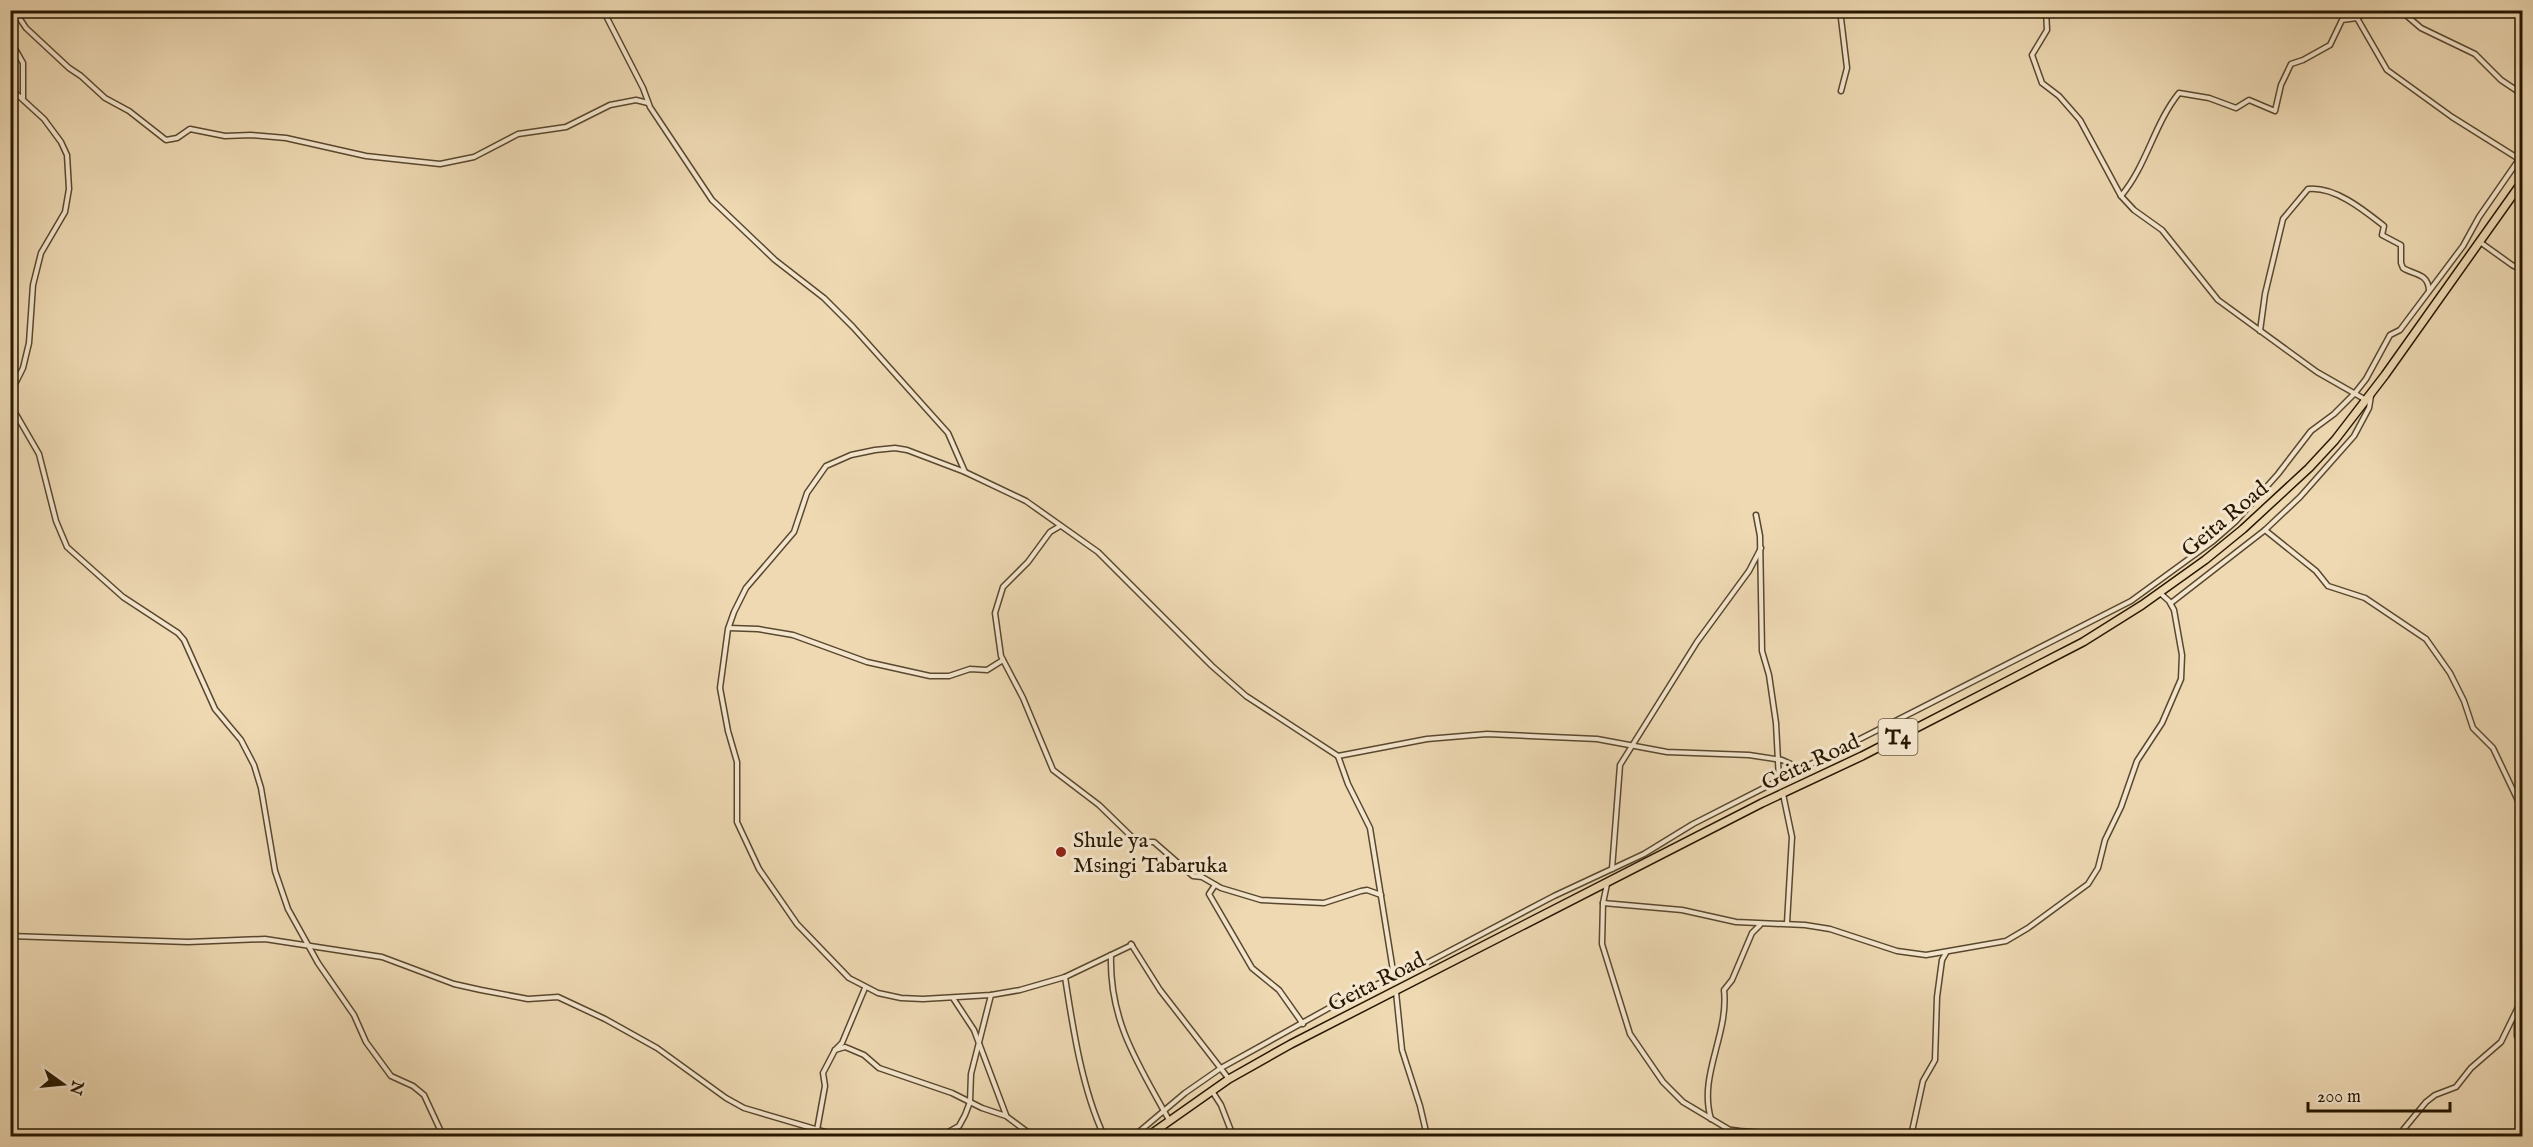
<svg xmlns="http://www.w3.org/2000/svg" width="2533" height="1147" font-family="'IM FELL English',serif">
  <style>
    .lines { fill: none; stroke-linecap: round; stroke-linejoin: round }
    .minor-casing { stroke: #59482e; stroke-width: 7 }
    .trunk-casing { stroke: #271701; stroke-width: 10 }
    .minor { stroke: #f4e6ce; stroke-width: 4 }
    .trunk { stroke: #eed9b3; stroke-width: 7 }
    .poi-dot { fill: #8f2418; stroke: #f4e6ce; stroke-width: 2 }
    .labels { text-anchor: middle; stroke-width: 6; stroke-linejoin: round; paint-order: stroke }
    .shield { fill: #f4e6ce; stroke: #64553e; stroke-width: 1.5 }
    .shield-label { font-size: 21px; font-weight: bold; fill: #271701 }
    .street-label { font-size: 22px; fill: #271701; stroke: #f4e6ce }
    .poi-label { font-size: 22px; fill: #271701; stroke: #f4e6ce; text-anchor: start }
  </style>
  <rect width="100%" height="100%" fill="#eed9b3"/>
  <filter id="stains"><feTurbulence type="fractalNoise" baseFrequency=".00333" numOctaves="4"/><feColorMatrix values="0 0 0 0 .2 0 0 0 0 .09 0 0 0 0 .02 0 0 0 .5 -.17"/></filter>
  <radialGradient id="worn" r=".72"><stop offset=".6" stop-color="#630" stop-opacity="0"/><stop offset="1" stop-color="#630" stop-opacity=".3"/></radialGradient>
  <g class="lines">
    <defs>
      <g id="minor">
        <polyline points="14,10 26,28 69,68 81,76 105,98 129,111 166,140 177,138 190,129 225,136 251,135 286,138 366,156 440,164 474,157 518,134 566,127 610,105 636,100 648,103"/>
        <polyline points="603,10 643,88 650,107 712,200 775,260 824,298 853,327 948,433 965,472 1026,501 1098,552 1212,666 1246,696 1338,756 1348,784 1370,828 1394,977"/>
        <polyline points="1840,10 1847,68 1841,91"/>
        <polyline points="2046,10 2047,30 2032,55 2042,83 2059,96 2080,120 2121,196 2134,210 2162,230 2218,300 2317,372 2366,400"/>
        <polyline points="2400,10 2421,28 2475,54 2501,80 2522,94"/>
        <polyline points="2506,10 2522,16"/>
        <polyline points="2357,18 2387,70 2452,117 2519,159"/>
        <polyline points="10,40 23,63 23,98"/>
        <polyline points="10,88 44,119 61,142 67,155 69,189 65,212 41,253 33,285 29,343 23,368 10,394"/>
        <path d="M2121,196C2147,165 2154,124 2179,93L2209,98L2236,108L2249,100L2275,111L2281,85L2291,64L2303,60L2330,45L2342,20L2357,18L2369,10"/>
        <polyline points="2480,242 2512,265 2522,270"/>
        <path d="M2260,331L2265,294L2283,219L2308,189C2335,186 2365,211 2384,226L2382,235L2401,245V263L2403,268C2414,275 2428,273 2429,290"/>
        <polyline points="10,404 39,454 56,521 67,547 123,597 178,633 184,640 215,709 241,740 254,765 261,788 275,871 288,909 318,963 354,1015 366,1042 391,1076 413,1086 424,1095 443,1136"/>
        <polyline points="965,472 907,450 895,448 875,450 851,455 826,466 807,493 794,532 746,588 734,612 728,629 720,688 728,731 737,762 737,822 759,869 797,924 849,978 878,993 901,998 923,999 991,995 1020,990 1065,977 1132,945"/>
        <polyline points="1756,515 1760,536 1762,651 1769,675 1776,723 1779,780"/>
        <polyline points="1060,526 1050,532 1028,562 1003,587 995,613 1001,656 1023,698 1053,770 1099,805 1134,839 1139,842 1154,842 1193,876 1202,877 1221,888 1261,900 1324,903 1361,891 1367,890 1381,895"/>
        <polyline points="2265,530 2316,571 2328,586 2365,598 2426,639 2450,673 2464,701 2473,728 2493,748 2522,809"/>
        <polyline points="2171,603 2265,530 2300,497 2354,436 2369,408 2371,396"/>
        <polyline points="729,628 758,629 793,635 867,662 930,676 949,676 970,669 987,670 1003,660"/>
        <polyline points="1338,756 1427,739 1487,734 1597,739 1667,752 1749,755 1782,760 1802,769"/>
        <polyline points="1783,794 1792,837 1787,923"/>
        <polyline points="1612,869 1620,765 1697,642 1749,571 1761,548"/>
        <polyline points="1607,884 1603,903 1602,944 1630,1034 1663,1082 1683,1102 1740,1136"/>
        <polyline points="1215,885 1209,894 1252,968 1279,990 1303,1024"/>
        <polyline points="1603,903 1682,910 1736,922 1805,925 1830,929 1897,951 1926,955 2006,941 2028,928 2088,884 2098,868 2105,840 2121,807 2137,761 2162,723 2181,679 2182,655 2174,610 2169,601 2160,593"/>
        <polyline points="10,936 188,942 265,939 382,957 454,984 481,990 528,999 558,997 605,1019 657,1048 726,1098 744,1108 839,1136"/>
        <polyline points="1131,944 1160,990 1229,1079"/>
        <path d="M1111,955C1109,1022 1139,1065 1169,1120"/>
        <path d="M1065,977C1073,1029 1082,1089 1104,1136"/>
        <polyline points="1396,992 1402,1050 1420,1106 1427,1136"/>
        <polyline points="953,998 974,1030 1006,1115"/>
        <polyline points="2517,1011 2517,1036 2522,1051"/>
        <polyline points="835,1050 845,1047 850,1049 864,1055 879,1068 952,1093 982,1108 1006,1116 1033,1136"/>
        <polyline points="1212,1091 1221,1105 1233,1136"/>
        <path d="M1711,1119C1698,1075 1729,1035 1724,990L1732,980L1752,933L1760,925"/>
        <polyline points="817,1130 825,1086 823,1073 835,1050 842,1043 865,988"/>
        <path d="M1732,1130C1749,1133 1760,1131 1778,1135"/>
        <polyline points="941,1136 959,1126 965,1115 970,1102 971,1074 991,995"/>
        <polyline points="1134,1136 1185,1093 1221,1068 1356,993 1423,965 1554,896 1644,854 1693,824 2131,601 2212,542 2236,521 2278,474 2311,431 2334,414 2355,393 2366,379 2390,335 2400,330 2463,246 2479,217 2522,155"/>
        <polyline points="1911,1136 1923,1081 1935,1060 1937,997 1942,960 1946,953"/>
        <polyline points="2398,1136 2426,1102 2435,1095 2456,1087 2471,1068 2501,1042 2522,999"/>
      </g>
      <polyline id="trunk" points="1148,1136 1229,1079 1291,1044 1762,803 1862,756 2083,642 2142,605 2205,560 2243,529 2309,468 2335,440 2385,375 2522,182"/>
    </defs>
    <use href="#minor" class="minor-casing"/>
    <use href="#trunk" class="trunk-casing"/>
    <use href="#minor" class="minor"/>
    <use href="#trunk" class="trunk"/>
  </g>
  <circle class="poi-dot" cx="1061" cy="852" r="6"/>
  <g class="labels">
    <rect class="shield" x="1878.5" y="719" width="39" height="36" rx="4.5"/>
    <g class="shield-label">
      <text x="1898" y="744">T4</text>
    </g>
    <g class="street-label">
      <text transform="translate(2224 518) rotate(-40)" y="8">Geita Road</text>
      <text transform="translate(1810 761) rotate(-25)" y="8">Geita Road</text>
      <text transform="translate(1376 981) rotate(-27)" y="8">Geita Road</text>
    </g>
    <g class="poi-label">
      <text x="1073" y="847">Shule ya<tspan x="1073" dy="25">Msingi Tabaruka</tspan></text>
    </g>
  </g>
  <rect width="2533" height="1147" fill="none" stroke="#eed9b3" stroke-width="36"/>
  <rect x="12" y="12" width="2509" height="1123" fill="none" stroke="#271701" stroke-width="3"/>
  <rect x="18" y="18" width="2497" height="1111" fill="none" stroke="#271701" stroke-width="1.5"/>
  <g transform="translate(63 1084) rotate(105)" stroke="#f4e6ce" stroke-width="4.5" paint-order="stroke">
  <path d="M0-4.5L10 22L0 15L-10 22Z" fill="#271701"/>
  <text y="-9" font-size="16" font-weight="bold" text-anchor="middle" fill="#271701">N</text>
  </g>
  <path d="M2308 1102v9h142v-9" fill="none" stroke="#271701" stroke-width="3"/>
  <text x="2317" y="1102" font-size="18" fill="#271701" stroke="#f4e6ce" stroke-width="4.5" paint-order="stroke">200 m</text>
  <rect width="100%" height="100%" filter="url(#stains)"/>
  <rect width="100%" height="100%" fill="url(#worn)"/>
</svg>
